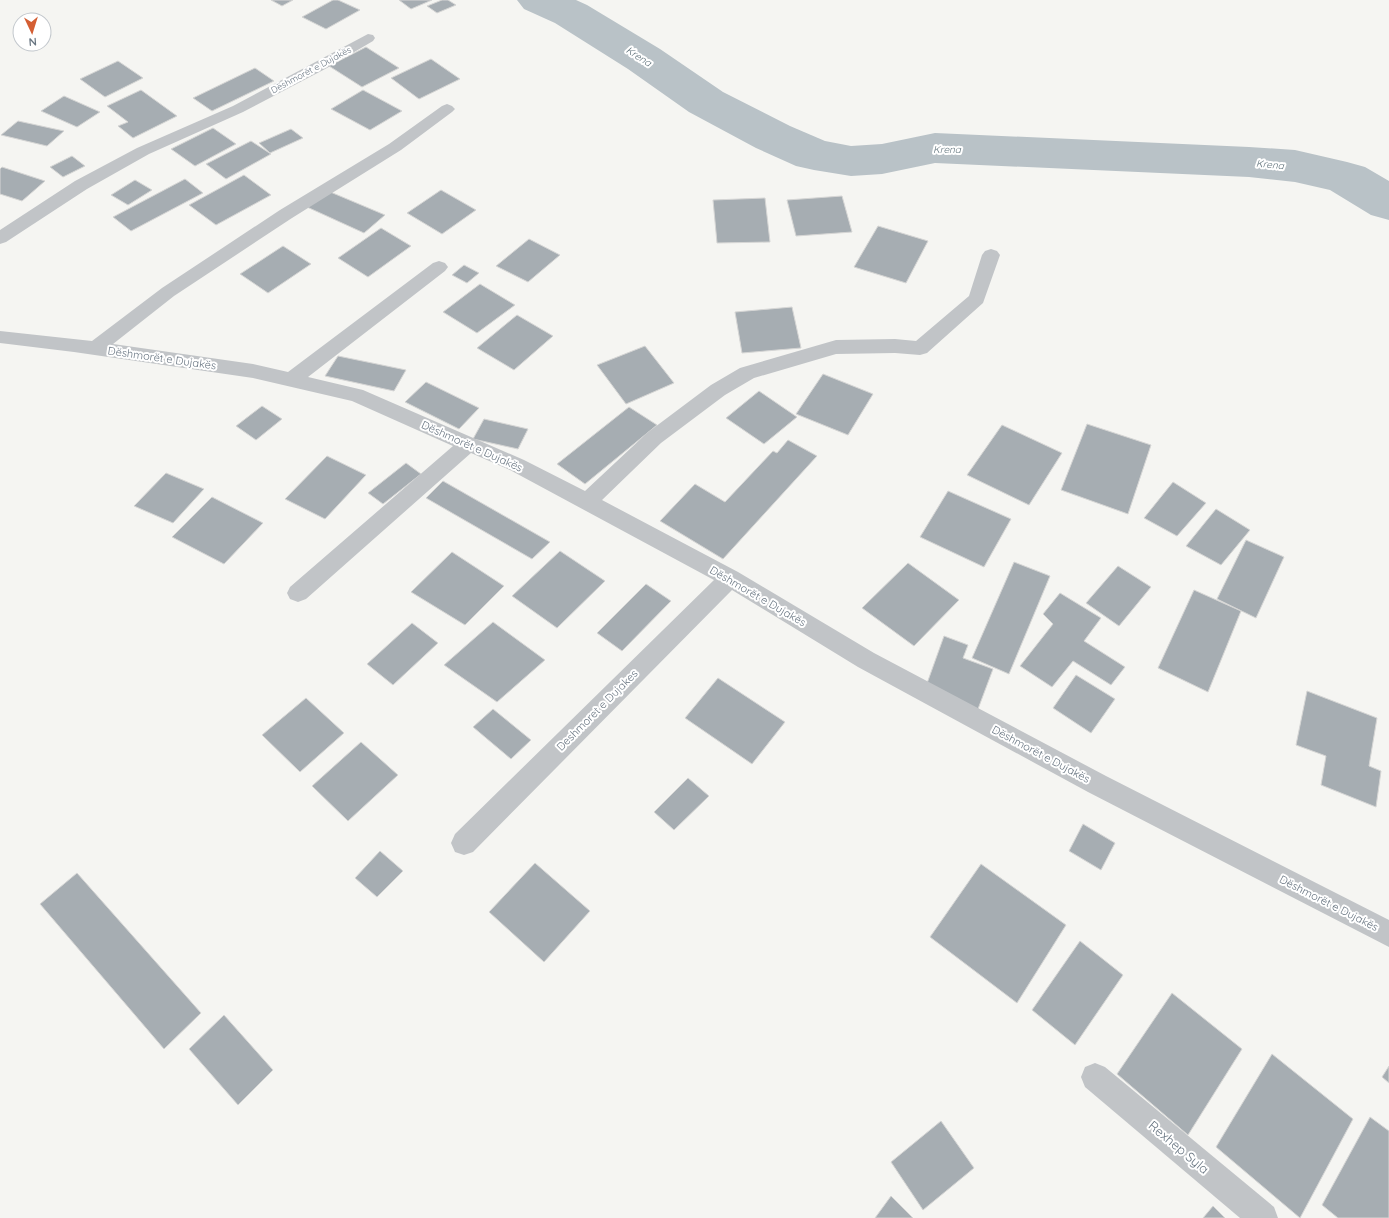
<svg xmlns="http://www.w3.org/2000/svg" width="1389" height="1218" font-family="Quicksand,sans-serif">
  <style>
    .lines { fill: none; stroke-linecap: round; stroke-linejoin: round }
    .river { fill: #b9c2c7; fill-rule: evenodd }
    .building { fill: #a6adb2; stroke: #d6d6d5 }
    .minor { fill: #c1c4c7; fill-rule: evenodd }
    .labels { text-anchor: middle; stroke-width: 4; stroke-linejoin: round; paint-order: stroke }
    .far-street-label { font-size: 9px; fill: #677480; stroke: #fff }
    .far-water-label { font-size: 10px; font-style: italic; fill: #63757d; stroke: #fff }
    .street-label { font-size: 11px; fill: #677480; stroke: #fff }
    .near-street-label { font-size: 13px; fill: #677480; stroke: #fff }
  </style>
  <rect width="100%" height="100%" fill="#f5f5f2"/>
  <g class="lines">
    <polygon class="river" points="517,0 576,0 587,5 660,49 723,92 790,126 825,141 851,146 882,144 935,133 1249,147 1295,150 1347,162 1365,167 1389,181 1389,220 1371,215 1330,190 1295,182 1249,177 935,163 882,174 851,176 814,170 796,166 756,148 689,112 628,69 555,23 524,9"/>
  </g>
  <g class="building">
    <polygon points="271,0 293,0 282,6"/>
    <polygon points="333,0 338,0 360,10 326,29 302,17"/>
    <polygon points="399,0 432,0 411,9"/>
    <polygon points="442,0 448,0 456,5 437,13 427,6"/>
    <polygon points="366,47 399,68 362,87 329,66"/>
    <polygon points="431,59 460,79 419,99 391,78"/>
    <polygon points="118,61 143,78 105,97 80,79"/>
    <polygon points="255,68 274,81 212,111 193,98"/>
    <polygon points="141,90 177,116 133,138 118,126 128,122 107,106"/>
    <polygon points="363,90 402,111 370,130 331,109"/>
    <polygon points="64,96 100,112 77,127 41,111"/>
    <polygon points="18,121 64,131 47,146 1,135"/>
    <polygon points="213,128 236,144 195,166 171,149"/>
    <polygon points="291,129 303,138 270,153 259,143"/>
    <polygon points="251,141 271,154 226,179 206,164"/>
    <polygon points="72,156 85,166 63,177 50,167"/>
    <polygon points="2,167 45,181 22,201 0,194 0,169"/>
    <polygon points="244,175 271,195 216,225 189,205"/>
    <polygon points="185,179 203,193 131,231 113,217"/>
    <polygon points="135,180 152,190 128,205 111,195"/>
    <polygon points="441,190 476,210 442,234 407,213"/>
    <polygon points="328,191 385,215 364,233 307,207"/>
    <polygon points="842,196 852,232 796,236 787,200"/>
    <polygon points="765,198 770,242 717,243 713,200"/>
    <polygon points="878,226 928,241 906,283 854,267"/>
    <polygon points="381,228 411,246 368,277 338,258"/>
    <polygon points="529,239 560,255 528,282 496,266"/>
    <polygon points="283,246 311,264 268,293 240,274"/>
    <polygon points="464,265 479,273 467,283 452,275"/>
    <polygon points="480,284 515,305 477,333 443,312"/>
    <polygon points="792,307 801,348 742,353 735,312"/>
    <polygon points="517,315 553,336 514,370 477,348"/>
    <polygon points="645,346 674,383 626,404 597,365"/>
    <polygon points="338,356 406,370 394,391 325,376"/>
    <polygon points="823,374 873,394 848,435 796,414"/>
    <polygon points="426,382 479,408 459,429 405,402"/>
    <polygon points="759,391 797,417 764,444 726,418"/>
    <polygon points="262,406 282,419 256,440 236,426"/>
    <polygon points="629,407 657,425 585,484 557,464"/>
    <polygon points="484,419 528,429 518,449 473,439"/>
    <polygon points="1087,424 1151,445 1128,514 1061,490"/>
    <polygon points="1002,425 1062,453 1029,505 967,475"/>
    <polygon points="788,440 817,456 723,559 660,521 695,484 725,502 773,451 777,453"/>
    <polygon points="327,456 366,475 325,519 285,499"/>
    <polygon points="406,463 421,474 383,504 368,493"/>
    <polygon points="166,473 204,489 173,523 134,506"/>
    <polygon points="443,481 550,542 532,559 426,498"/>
    <polygon points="1173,482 1206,503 1177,536 1144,518"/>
    <polygon points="948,491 1011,519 984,567 920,537"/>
    <polygon points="212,497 263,523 224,564 172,537"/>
    <polygon points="1216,509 1250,530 1221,565 1186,546"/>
    <polygon points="1246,540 1284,557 1256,618 1217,599"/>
    <polygon points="560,551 605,581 557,628 512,596"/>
    <polygon points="452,552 504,586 465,625 411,592"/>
    <polygon points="1014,562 1050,576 1009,674 972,658"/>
    <polygon points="908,563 959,600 914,646 862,608"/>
    <polygon points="1118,566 1151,587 1119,626 1086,603"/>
    <polygon points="646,584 671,601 622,651 597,633"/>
    <polygon points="1194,590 1241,611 1208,692 1158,668"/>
    <polygon points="1060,593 1101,618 1084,641 1125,667 1111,685 1073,661 1052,687 1020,666 1053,624 1043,614"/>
    <polygon points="493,622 545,660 497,702 444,665"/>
    <polygon points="412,623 438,643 393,685 367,664"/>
    <polygon points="944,636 968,645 963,658 993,669 978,709 925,689"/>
    <polygon points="1076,675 1115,699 1091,733 1053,708"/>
    <polygon points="718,678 785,722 752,764 685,718"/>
    <polygon points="1307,691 1377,718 1369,766 1381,771 1376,807 1321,785 1326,756 1296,745"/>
    <polygon points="306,698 344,733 300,772 262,735"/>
    <polygon points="493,709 531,740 511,759 473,727"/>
    <polygon points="361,742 398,775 348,821 312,786"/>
    <polygon points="688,778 709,796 674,830 654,812"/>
    <polygon points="1083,824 1115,843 1101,870 1069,851"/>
    <polygon points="380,851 403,871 377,897 355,878"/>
    <polygon points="535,863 590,911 544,962 489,912"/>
    <polygon points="981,864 1066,925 1017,1003 930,937"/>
    <polygon points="77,873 201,1013 164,1049 40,904"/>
    <polygon points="1080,941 1123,975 1075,1045 1032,1010"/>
    <polygon points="1172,993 1242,1049 1188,1135 1117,1074"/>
    <polygon points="224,1015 273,1070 238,1105 189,1049"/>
    <polygon points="1272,1054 1353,1119 1300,1218 1216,1147"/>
    <polygon points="1389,1066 1389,1083 1382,1077"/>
    <polygon points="1370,1117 1389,1131 1389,1218 1338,1218 1322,1205"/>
    <polygon points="941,1121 974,1168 923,1210 891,1162"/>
    <polygon points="891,1196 913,1218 875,1218"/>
    <polygon points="1213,1206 1225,1218 1203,1218"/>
  </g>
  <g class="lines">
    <g class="minor">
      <polygon points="368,34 373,35 375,38 373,41 327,68 243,112 149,154 87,189 6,242 0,244 0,230 75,181 137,148 233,106"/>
      <polygon points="447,104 452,106 455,109 452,112 401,150 292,218 174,296 113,344 253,364 288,372 433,263 439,261 445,263 448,267 445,271 308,377 363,390 524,460 585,491 647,433 711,385 740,368 836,340 895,339 916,341 969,296 982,255 985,251 991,249 997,251 1000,255 983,303 927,353 920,355 895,353 836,354 754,378 725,395 661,443 602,500 738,572 874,653 1106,776 1389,920 1389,947 1088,792 858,667 732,590 473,852 464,855 455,852 451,843 455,834 714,580 510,470 471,453 306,599 298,602 290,599 287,593 290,587 453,446 352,401 253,378 74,352 0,343 0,331 92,341 162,288 280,210 389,144 442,106"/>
      <polygon points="1095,1063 1105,1067 1274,1207 1278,1218 1240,1218 1085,1087 1081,1077 1085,1067"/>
    </g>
  </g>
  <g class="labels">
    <g class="far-street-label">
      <text transform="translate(311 70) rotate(-28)" y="3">Dëshmorët e Dujakës</text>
    </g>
    <g class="far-water-label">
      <text transform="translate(639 56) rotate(33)" y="4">Krena</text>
      <text x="947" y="153">Krena</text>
      <text transform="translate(1270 164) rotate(5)" y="4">Krena</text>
    </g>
    <g class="street-label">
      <text transform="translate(162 358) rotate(8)" y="4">Dëshmorët e Dujakës</text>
      <text transform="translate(472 446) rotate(24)" y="4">Dëshmorët e Dujakës</text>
      <text transform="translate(758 596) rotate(30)" y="4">Dëshmorët e Dujakës</text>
      <text transform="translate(597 710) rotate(-45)" y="4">Deshmoret e Dujakes</text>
      <text transform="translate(1041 754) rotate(28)" y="4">Dëshmorët e Dujakës</text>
      <text transform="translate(1329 903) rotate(27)" y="4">Dëshmorët e Dujakës</text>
    </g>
    <g class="near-street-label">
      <text transform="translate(1179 1147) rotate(40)" y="5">Rexhep Syla</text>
    </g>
  </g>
  <g transform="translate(32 32) rotate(176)"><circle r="19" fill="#ffffff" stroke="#c2c7cc"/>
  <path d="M0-3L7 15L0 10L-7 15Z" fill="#d45e33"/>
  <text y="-6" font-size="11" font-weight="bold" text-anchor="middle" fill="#677480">N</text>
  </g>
</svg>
